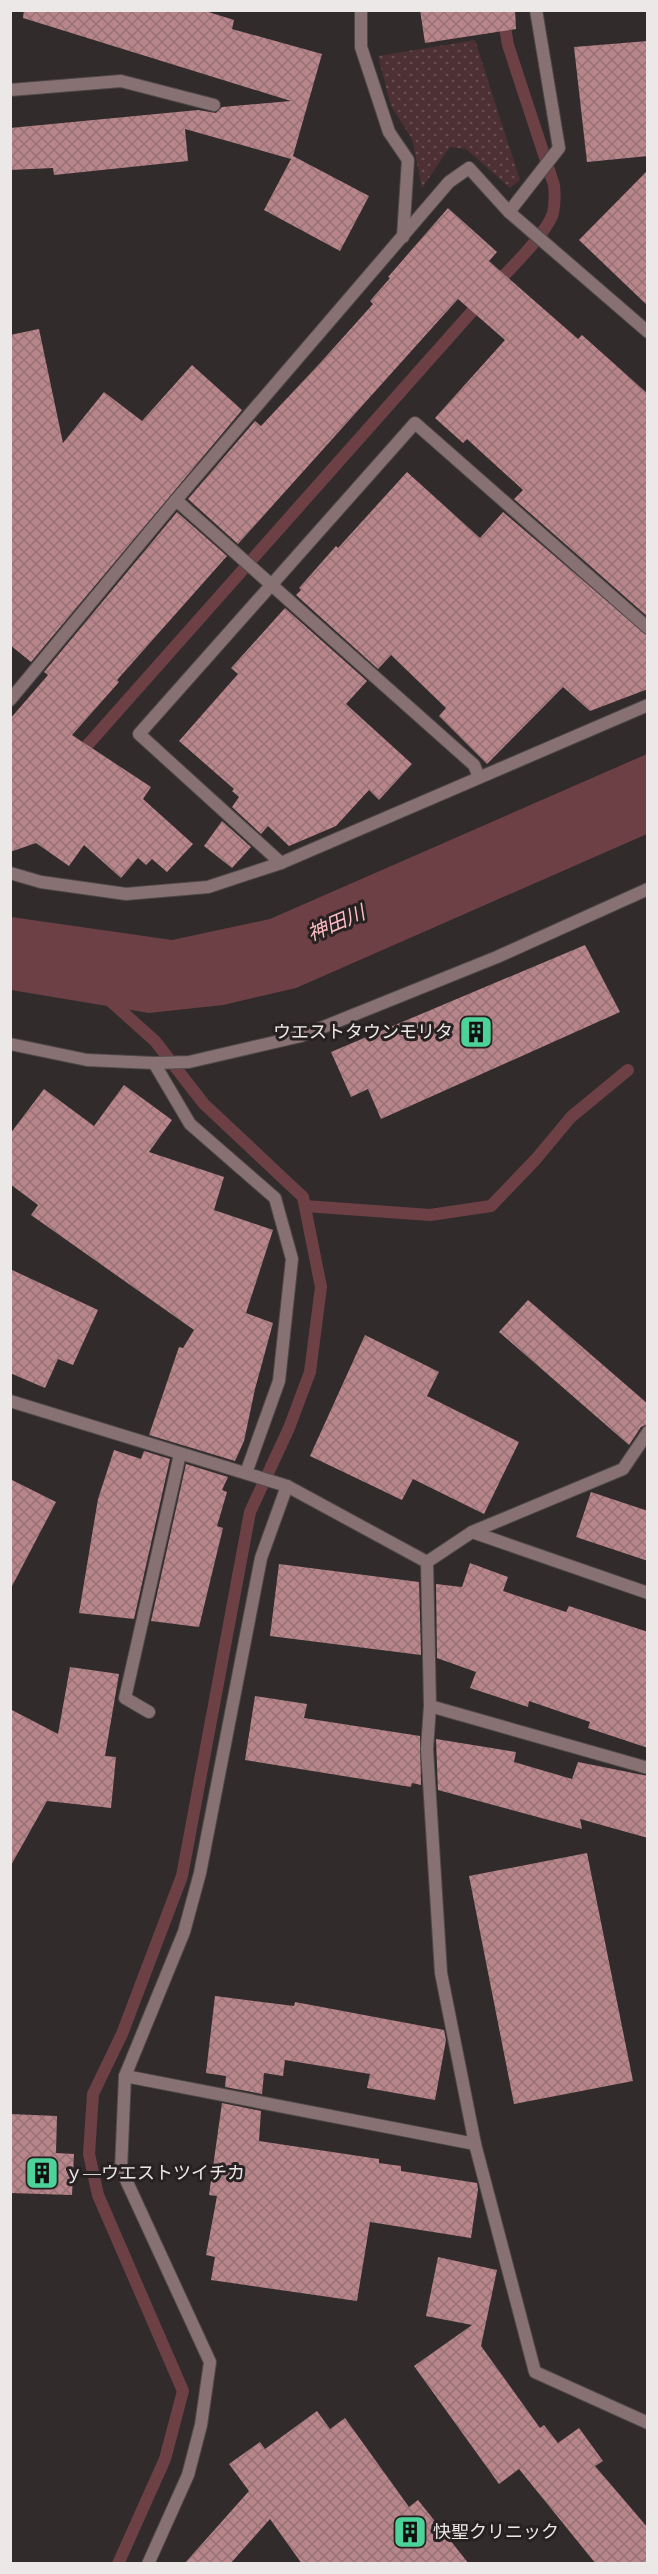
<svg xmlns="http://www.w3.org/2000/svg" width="658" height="2574" font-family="Spectral,'Noto Sans JP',serif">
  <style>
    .grass { fill: url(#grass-dots) }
    .water { fill: #6d4046 }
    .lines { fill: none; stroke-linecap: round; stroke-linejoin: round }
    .stream { stroke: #6d4046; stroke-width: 12 }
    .building { fill: url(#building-cross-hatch) }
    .street-casing { stroke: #50494a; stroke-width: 14 }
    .street { stroke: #877173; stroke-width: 12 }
    .labels { text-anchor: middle; stroke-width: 6; stroke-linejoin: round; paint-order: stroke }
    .poi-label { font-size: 18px; fill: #ede8e8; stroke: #282122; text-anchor: start }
    .water-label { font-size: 20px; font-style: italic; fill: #fabbc1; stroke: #282122 }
  </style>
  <defs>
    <pattern id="grass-dots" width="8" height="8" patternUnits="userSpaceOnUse" patternTransform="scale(1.5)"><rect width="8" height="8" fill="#4c3033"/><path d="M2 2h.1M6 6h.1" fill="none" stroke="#664e51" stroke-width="1.8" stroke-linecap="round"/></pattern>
    <pattern id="building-cross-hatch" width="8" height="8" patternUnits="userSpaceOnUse" patternTransform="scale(1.5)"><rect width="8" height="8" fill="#b8858b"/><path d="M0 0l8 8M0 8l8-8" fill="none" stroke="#967276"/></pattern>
  </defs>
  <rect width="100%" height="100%" fill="#322b2c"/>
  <polygon class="grass" points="475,40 520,180 510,188 466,149 450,147 422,188 412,139 391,106 378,56"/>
  <polygon class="water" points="647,754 647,834 296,988 223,1005 149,1013 11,990 11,917 172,940 270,919"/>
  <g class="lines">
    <g class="stream">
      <path d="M494,286C509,270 547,233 553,213C555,204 555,195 554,185L508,45L503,15"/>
      <polyline points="76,758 483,299"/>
      <polyline points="107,998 155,1041 204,1104 303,1197 321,1287 310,1372 289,1428 250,1512 182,1876 122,2034 93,2094 89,2154 98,2195 183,2391 165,2459 118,2564"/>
      <polyline points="305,1206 430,1215 491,1206 536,1159 571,1117 628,1070"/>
    </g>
  </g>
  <g class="building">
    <polygon points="24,10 202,10 234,20 232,29 322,54 293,156 369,196 340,251 264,210 291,159 185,129 188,161 54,175 53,168 10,170 10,128 198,110 216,113 222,107 291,101 23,18"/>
    <polygon points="420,10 515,10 516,29 425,43"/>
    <polygon points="648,41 648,156 587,162 574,47"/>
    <polygon points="648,170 648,306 579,240"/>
    <polygon points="448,208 497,252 489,261 578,339 582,335 648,394 648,617 514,499 523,490 467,439 463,443 435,418 505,340 458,299 238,544 188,499 255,421 261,426 321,362 373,304 370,301 390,278 388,277"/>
    <polygon points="39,329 63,443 104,392 142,421 192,365 242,410 31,662 10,645 10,335"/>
    <polygon points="407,472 480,538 503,512 648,636 648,689 590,711 563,687 487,764 439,716 446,708 391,655 378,669 296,595 301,590 299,588 336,546 338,548"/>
    <polygon points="177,512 227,556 117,680 119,682 72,735 151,787 143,799 193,844 167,872 152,859 146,865 138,858 121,878 84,845 69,866 36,843 10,852 10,719 48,675 44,672"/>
    <polygon points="285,608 367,681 346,704 412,764 379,800 369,790 336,826 289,846 268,826 261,834 232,807 239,797 232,791 234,789 179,741 238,674 231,668"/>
    <polygon points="222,821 251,847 232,868 204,846"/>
    <polygon points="585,945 620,1012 381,1119 368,1089 351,1097 331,1052"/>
    <polygon points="124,1085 172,1120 149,1152 224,1177 214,1210 273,1230 246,1313 273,1323 255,1389 244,1441 235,1461 149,1435 179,1347 183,1348 194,1330 31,1215 38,1205 10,1184 10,1134 44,1089 94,1126"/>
    <polygon points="10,1269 98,1310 73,1365 58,1359 45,1388 10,1373"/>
    <polygon points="528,1300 648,1404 648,1424 641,1427 629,1445 499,1332"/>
    <polygon points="365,1335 439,1372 427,1396 519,1442 484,1514 413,1479 402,1500 310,1456"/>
    <polygon points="114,1450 141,1459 144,1451 170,1459 134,1619 79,1613 98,1499"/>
    <polygon points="186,1464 228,1477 222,1490 227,1492 217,1526 223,1528 199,1627 151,1621"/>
    <polygon points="10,1479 56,1502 10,1590"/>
    <polygon points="591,1492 648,1511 648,1561 576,1537"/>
    <polygon points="470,1563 508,1577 503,1591 566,1612 569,1606 648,1632 648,1748 588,1728 590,1722 529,1701 528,1707 470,1688 476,1672 437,1658 436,1584 462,1587"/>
    <polygon points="279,1564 419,1582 421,1655 270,1636"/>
    <polygon points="70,1667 119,1674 105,1756 116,1757 111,1808 47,1801 10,1867 10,1709 58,1734"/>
    <polygon points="255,1696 307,1704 304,1718 420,1736 421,1785 412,1783 411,1787 245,1760"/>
    <polygon points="436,1739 516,1752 514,1762 572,1779 578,1762 648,1776 648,1838 580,1819 582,1829 438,1790"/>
    <polygon points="587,1853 633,2081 514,2104 469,1876"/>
    <polygon points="215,1996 294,2006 295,2002 444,2030 446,2040 435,2100 367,2088 370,2074 285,2060 283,2076 264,2073 262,2094 225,2087 226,2076 206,2073"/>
    <polygon points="222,2103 261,2111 259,2141 379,2159 379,2163 401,2166 401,2171 477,2183 478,2189 471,2238 370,2222 357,2301 211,2280 215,2257 206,2255 217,2196 209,2195"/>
    <polygon points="10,2114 57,2116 56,2153 74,2154 72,2195 10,2193"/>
    <polygon points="438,2257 497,2270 481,2346 540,2428 544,2425 558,2443 579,2428 603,2461 595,2466 648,2528 648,2564 596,2564 519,2469 499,2484 414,2366 472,2325 426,2316"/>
    <polygon points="317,2411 330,2429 345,2418 409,2507 418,2500 469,2564 302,2564 270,2519 230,2564 184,2564 249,2491 229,2464 260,2442 265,2449"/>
  </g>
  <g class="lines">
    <defs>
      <g id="street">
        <polyline points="361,10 361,47 389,132 408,160 403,237"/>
        <polyline points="10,90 121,81 214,105"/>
        <polyline points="509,212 559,148 536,10"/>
        <polyline points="176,500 474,765 479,777"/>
        <polyline points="10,700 176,500 449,182 469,168 509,212 648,332"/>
        <polyline points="281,863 139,734 415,423 648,628"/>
        <polyline points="10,873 41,882 126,894 208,887 281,863 648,705"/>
        <polyline points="10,1044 87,1060 154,1063 189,1062 301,1036 497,957 648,889"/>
        <polyline points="154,1063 190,1124 275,1198 292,1259 279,1381 246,1473"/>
        <polyline points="10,1401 287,1486 427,1562 430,1706 427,1749 441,1973 475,2144 535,2372 648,2423"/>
        <polyline points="472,1532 648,1593"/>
        <polyline points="427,1562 472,1532 623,1469 648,1432"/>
        <polyline points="430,1706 648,1768"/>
        <polyline points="149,1712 125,1698 180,1454"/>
        <polyline points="125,2076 475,2144"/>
        <polyline points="148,2564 188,2475 201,2425 210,2362 121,2169 125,2076 184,1932 200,1873 261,1558 287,1486"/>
      </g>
    </defs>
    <use href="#street" class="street-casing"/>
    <use href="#street" class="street"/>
  </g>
  <defs>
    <symbol id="building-square" viewBox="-11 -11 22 22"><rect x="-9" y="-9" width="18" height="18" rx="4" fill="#4cd39a" stroke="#282122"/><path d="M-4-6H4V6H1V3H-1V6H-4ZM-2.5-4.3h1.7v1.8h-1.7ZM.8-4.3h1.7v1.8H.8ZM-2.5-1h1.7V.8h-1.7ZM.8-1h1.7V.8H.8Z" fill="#111"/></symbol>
  </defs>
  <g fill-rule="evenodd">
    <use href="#building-square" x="457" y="1013" width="38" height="38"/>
    <use href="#building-square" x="23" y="2154" width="38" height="38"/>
    <use href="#building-square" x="391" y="2513" width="38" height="38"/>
  </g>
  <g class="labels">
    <g class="poi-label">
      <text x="453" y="1038" text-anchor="end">ウエストタウンモリタ</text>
      <text x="65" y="2179">ｙ―ウエストツイチカ</text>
      <text x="433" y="2538">快聖クリニック</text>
    </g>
    <g class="water-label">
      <text transform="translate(336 923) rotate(-23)" y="7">神田川</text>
    </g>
  </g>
  <rect width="658" height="2574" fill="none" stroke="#ede8e8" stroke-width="24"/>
</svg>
